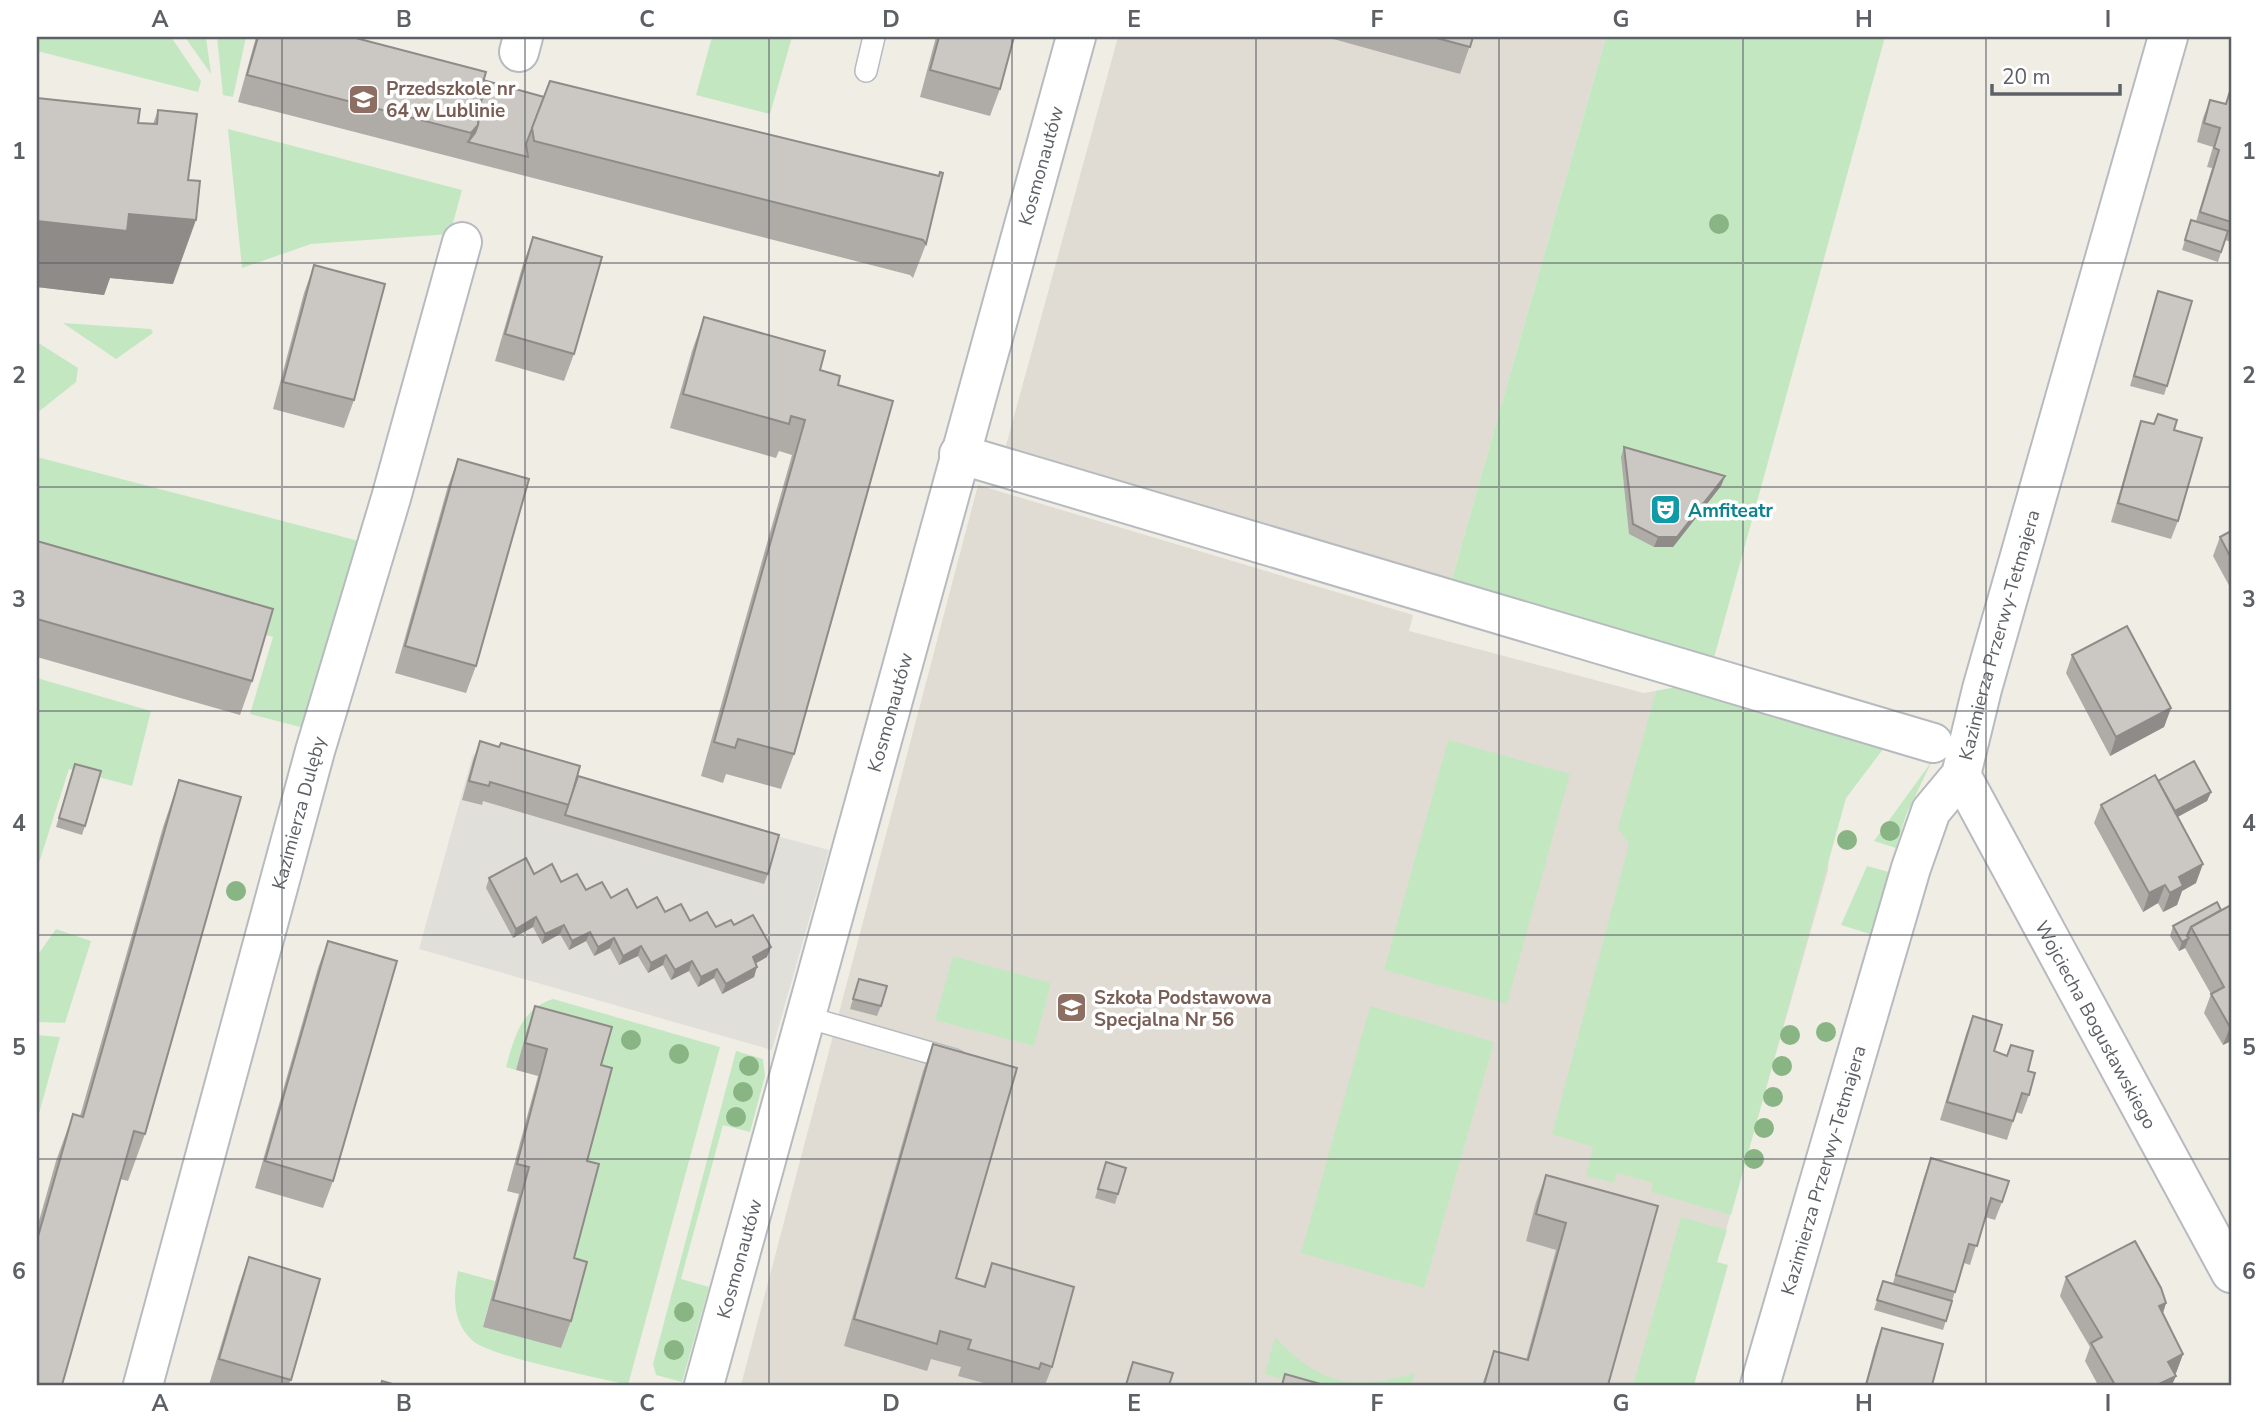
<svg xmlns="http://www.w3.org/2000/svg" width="2268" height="1422" font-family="'Nunito Sans',sans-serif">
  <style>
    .industrial { fill: #e1dfd9 }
    .education { fill: #e0dcd3 }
    .green { fill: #c3e8c1 }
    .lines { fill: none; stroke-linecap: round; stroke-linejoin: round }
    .lane-casing { stroke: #b7bbbf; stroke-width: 24 }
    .street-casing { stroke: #b7bbbf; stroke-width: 42 }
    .lane { stroke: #fff; stroke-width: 21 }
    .street { stroke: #fff; stroke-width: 38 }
    .tree { fill: #88b583 }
    .wall { fill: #afaba7 }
    .shaded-wall { fill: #8e8b88 }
    .building { fill: #cbc7c2; stroke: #8e8b88; stroke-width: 2 }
    .grid { fill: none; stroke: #5d6166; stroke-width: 2; stroke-opacity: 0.55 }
    .labels { text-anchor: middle; stroke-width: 7; stroke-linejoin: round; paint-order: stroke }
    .education-label { font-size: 19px; font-weight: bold; fill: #785e54; stroke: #fff; text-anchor: start }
    .street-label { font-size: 19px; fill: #5d6166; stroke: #fff }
    .culture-label { font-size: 19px; font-weight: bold; fill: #0d838f; stroke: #fff; text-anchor: start }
    .neatline { fill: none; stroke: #5d6166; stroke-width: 2.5 }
    .grid-label { font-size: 23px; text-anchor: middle; font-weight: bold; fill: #5d6166 }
  </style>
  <rect width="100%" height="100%" fill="#f0ede5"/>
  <polygon class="industrial" points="473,754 829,850 772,1050 419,949"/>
  <g class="education">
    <polygon points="1118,37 1606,37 1451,582 1005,449"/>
    <polygon points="978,485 1413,615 1409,631 1644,693 1677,687 1886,745 1846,798 1830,847 1828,870 1682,1385 741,1385"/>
  </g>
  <g class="green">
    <polygon points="37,37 171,37 201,81 198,92 37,51"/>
    <polygon points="185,37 206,37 211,74"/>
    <polygon points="217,37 246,37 233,97 223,95"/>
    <polygon points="712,37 792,37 770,114 696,95"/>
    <polygon points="1606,37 1885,37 1714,658 1451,582"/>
    <polygon points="228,129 462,190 450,234 311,244 242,268"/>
    <polygon points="63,323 151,329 153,333 116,359"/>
    <polygon points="37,342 78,368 76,382 37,413"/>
    <polygon points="37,457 359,541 308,729 250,714 273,637 37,566"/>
    <polygon points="37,678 151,711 132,786 69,769 37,869"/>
    <polygon points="1677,687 1886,745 1846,798 1731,1215 1651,1192 1653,1183 1617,1173 1614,1183 1586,1176 1593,1147 1552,1134 1629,844 1618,828 1656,691"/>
    <polygon points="1448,740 1570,774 1507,1004 1384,970"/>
    <polygon points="1932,761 1906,815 1896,848 1874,841"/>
    <polygon points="1867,866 1889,872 1870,934 1841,925"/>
    <polygon points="56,929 91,941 65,1023 37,1022 37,956"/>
    <polygon points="953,956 1051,983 1034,1046 935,1020"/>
    <path d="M553,999L720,1047L628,1385C597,1377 492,1357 473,1341C452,1323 453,1295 458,1271L495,1281L483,1327L564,1285L589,1192L526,1033L516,1070L506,1067C514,1038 521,1009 553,999Z"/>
    <polygon points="1370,1006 1494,1042 1424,1288 1301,1253"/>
    <polygon points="37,1035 60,1037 37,1121"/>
    <polygon points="736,1051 763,1059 765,1076 750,1132 723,1125 681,1279 709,1287 682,1382 656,1375 653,1364"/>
    <polygon points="1681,1217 1727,1230 1717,1262 1728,1265 1694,1385 1633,1385"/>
    <path d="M1275,1337C1321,1385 1351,1391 1415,1373L1411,1385H1302L1265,1374Z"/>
  </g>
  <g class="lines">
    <defs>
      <g id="lane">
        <polyline points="866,71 874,37"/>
        <polyline points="806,1017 955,1060"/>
      </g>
      <g id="street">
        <polyline points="519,52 523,37"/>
        <polyline points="959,454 1933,743"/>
        <path id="s1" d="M1961,775L2231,1273"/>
        <path id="s2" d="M143,1385L315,751L391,498L462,242"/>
        <path id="s3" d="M704,1385L1076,37"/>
        <path id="s4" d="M1760,1385L1911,868L1931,811L1961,775L1982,689L2168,37"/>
      </g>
    </defs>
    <use href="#lane" class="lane-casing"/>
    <use href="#street" class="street-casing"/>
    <use href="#lane" class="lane"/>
    <use href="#street" class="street"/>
  </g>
  <g class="tree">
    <circle cx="1719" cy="224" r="10"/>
    <circle cx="1890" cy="831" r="10"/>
    <circle cx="1847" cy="840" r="10"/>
    <circle cx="236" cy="891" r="10"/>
    <circle cx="1826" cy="1032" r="10"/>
    <circle cx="1790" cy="1035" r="10"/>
    <circle cx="631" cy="1040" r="10"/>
    <circle cx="679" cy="1054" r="10"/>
    <circle cx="749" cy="1066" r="10"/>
    <circle cx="1782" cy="1066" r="10"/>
    <circle cx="743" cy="1092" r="10"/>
    <circle cx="1773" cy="1097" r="10"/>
    <circle cx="736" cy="1117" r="10"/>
    <circle cx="1764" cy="1128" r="10"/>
    <circle cx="1754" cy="1159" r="10"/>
    <circle cx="684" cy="1312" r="10"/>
    <circle cx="674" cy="1350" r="10"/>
  </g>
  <g class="wall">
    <polygon points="256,37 352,37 483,80 544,97 938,176 926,244 913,278 910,275 238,102"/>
    <polygon points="936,37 1014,37 1000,89 990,116 920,97"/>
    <polygon points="1326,37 1473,37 1460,74"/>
    <polygon points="2231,88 2231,242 2225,240 2218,262 2182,250 2191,220 2196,221 2212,168 2207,167 2213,147 2197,142 2203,118 2210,100 2225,104"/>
    <polygon points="37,98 138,123 153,124 158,110 173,284 110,278 104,295 37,287"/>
    <polygon points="533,237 574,354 564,381 495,361 523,264"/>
    <polygon points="314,265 354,400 344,428 273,409 304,293"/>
    <polygon points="2158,291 2167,386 2164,395 2130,386"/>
    <polygon points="704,317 820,370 838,385 794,754 781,789 726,774 723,783 701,776 792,455 779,451 776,458 670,428 692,351"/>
    <polygon points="2141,421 2174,430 2178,521 2171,539 2111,522 2135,439"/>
    <polygon points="1624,447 1725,476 1721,486 1673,547 1654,547 1629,534 1621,457"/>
    <polygon points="458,459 476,666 466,693 395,673 448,486"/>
    <polygon points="2231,531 2231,589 2213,556 2220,537"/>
    <polygon points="37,541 252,681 240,715 37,657"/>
    <polygon points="2072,655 2171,708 2164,727 2110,756 2066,673"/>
    <polygon points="480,741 578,776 768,874 764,884 483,801 482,805 462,800 473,760"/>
    <polygon points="75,764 85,826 82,835 56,827"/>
    <polygon points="179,780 145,1134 128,1181 120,1179 37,1385 37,1228 56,1161 73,1114 80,1116 163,827"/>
    <polygon points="2158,781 2211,792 2207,801 2178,817 2196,883 2182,891 2177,905 2163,912 2158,903 2143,912 2094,823 2101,805"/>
    <polygon points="534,874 637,908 665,912 690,921 716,927 734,925 767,957 756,963 754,977 722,994 714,978 698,987 689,971 671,980 663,965 648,973 638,956 619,965 610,948 594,956 586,941 569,950 560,934 542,944 533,927 513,938 486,888 489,878"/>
    <polygon points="2231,905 2231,1041 2223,1045 2204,1013 2211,994 2185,948 2179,951 2170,936 2173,926 2221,910"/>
    <polygon points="328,941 333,1181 323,1208 255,1188 318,968"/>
    <polygon points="859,979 881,1006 877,1016 850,1009"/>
    <polygon points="535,1006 601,1065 574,1258 571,1321 561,1348 483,1327 519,1194 507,1191 538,1076 516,1070 526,1033"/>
    <polygon points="1973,1016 1994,1051 2028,1071 2029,1095 2022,1114 2016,1112 2007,1140 1940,1120 1966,1034"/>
    <polygon points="933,1044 956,1278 983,1287 992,1263 1052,1367 1045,1385 991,1385 958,1376 961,1367 931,1359 927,1371 844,1346 923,1071"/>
    <polygon points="1931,1158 2002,1202 1995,1220 1985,1217 1970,1265 1964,1263 1943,1330 1874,1310 1883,1281 1893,1283 1924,1177"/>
    <polygon points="1106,1162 1118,1194 1115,1204 1095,1198"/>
    <polygon points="1546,1175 1658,1206 1608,1385 1482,1385 1494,1351 1526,1360 1556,1250 1526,1241 1536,1202"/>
    <polygon points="249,1257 320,1279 289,1385 209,1385 239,1285"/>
    <polygon points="2066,1277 2166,1303 2163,1313 2183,1354 2176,1373 2175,1374 2172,1385 2098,1385 2085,1361 2090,1347 2060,1296"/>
    <polygon points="1882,1328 1932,1385 1865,1385 1875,1347"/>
  </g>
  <g class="shaded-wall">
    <polygon points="478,125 472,143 468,142 471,133"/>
    <polygon points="129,214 196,220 173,284 110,278 104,295 37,287 37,221"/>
    <polygon points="1725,476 1721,486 1673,547 1654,547 1658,537"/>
    <polygon points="2171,708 2164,727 2110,756 2116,737"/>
    <polygon points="2211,792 2207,801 2164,824 2167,815"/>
    <polygon points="2203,864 2196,883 2182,891 2177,905 2163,912 2170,893 2179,877"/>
    <polygon points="2165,885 2158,903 2143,912 2149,893"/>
    <polygon points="536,917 533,927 513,938 516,929"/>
    <polygon points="564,925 560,934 542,944 545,934"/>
    <polygon points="590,932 586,941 569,950 572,941"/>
    <polygon points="614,938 610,948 594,956 598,947"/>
    <polygon points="2189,938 2185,948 2179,951 2182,942"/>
    <polygon points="641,946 638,956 619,965 623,956"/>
    <polygon points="771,947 767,957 749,967 753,957"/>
    <polygon points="666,955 663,965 648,973 651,963"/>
    <polygon points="692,961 689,971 671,980 675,970"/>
    <polygon points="757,967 754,977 722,994 726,984"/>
    <polygon points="717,969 714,978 698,987 701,977"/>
    <polygon points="2231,1026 2231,1041 2223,1045 2230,1027"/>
    <polygon points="2166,1303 2160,1322 2159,1306"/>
    <polygon points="2183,1354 2176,1373 2161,1381 2168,1362"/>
    <polygon points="2176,1376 2172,1385 2157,1385"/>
  </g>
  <g class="building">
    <polygon points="258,37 352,37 486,72 479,96 482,96 478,125 471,133 247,75"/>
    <polygon points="939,37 1014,37 1000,89 930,70"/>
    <polygon points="1433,37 1473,37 1470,47"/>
    <polygon points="483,80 544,97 526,144 528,157 468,142 475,133 478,125 482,96 479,96"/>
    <polygon points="550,81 939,176 940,172 943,173 926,244 923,240 534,141 532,128"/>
    <polygon points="2231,88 2231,222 2200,212 2219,150 2214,148 2220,128 2204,123 2210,100 2226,104"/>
    <polygon points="37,98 140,109 138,123 157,124 158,110 197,114 188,180 200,181 196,220 129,214 127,231 37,221"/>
    <polygon points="2191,220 2228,231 2221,252 2185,240"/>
    <polygon points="533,237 602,257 574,354 505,334"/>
    <polygon points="314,265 385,284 354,400 283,382"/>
    <polygon points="2158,291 2192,301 2167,386 2134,376"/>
    <polygon points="704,317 825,351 820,370 840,376 838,385 893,401 794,754 738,739 735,748 714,742 805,420 791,416 789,424 683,394"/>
    <polygon points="2158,414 2177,420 2174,430 2202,438 2178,521 2118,503 2141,421 2154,424"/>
    <polygon points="1624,447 1725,476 1677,537 1658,537 1633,524"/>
    <polygon points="458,459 529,479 476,666 405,646"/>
    <polygon points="2231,531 2231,558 2220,537"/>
    <polygon points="37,541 273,609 252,681 37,619"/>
    <polygon points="2127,626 2171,708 2116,737 2072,655"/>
    <polygon points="480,741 499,747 501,743 580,766 569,805 490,782 489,786 469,781"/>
    <polygon points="2194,761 2211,792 2175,811 2158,781"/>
    <polygon points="75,764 101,771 85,826 59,818"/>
    <polygon points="2155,775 2203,864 2179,877 2183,886 2170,893 2165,885 2149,893 2101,805"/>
    <polygon points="578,776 779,835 768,874 565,815"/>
    <polygon points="179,780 241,797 145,1134 134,1131 62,1385 37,1385 37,1240 73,1114 83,1117"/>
    <polygon points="526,858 534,874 552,864 561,882 577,874 586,890 602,882 611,898 627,889 637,908 657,897 665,912 681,904 690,921 707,912 716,927 731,920 734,925 753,915 771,947 753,957 757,967 726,984 717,969 701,977 692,961 675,970 666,955 651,963 641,946 623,956 614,938 598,947 590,932 572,941 564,925 545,934 536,917 516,929 489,878"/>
    <polygon points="2217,902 2221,910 2191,927 2187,936 2189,938 2182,942 2173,926"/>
    <polygon points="2231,905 2231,1026 2230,1027 2211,994 2224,987 2191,927"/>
    <polygon points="328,941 397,961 333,1181 265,1161"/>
    <polygon points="859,979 887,986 881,1006 853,999"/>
    <polygon points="535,1006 612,1027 601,1065 612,1068 587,1161 599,1164 574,1258 587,1262 571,1321 493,1300 529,1167 517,1164 547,1049 525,1043"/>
    <polygon points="1973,1016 2002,1025 1994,1051 2007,1056 2011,1045 2033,1051 2028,1071 2035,1073 2029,1095 2022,1093 2013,1121 1947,1102"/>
    <polygon points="933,1044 1017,1068 956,1278 985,1287 992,1263 1074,1287 1052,1367 1041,1363 1039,1369 968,1349 971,1340 940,1331 937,1344 854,1319"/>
    <polygon points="1931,1158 2009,1181 2002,1202 1991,1198 1977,1246 1969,1244 1955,1292 1896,1275"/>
    <polygon points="1106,1162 1126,1168 1118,1194 1098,1189"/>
    <polygon points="1546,1175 1658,1206 1608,1385 1484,1385 1494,1351 1528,1360 1566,1223 1536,1214"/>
    <polygon points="2135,1241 2161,1288 2166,1303 2159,1306 2183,1354 2168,1362 2176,1376 2157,1385 2115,1385 2091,1343 2102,1337 2066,1277"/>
    <polygon points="249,1257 320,1279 291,1380 219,1359"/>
    <polygon points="1883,1281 1952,1301 1946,1321 1877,1300"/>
    <polygon points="1882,1328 1943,1344 1932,1385 1866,1385"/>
    <polygon points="1133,1362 1173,1373 1169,1385 1126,1385"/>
    <polygon points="1285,1374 1324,1385 1282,1385"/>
    <polygon points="382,1381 396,1385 381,1385"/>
  </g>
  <path class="grid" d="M282,37V1385M525,37V1385M769,37V1385M1012,37V1385M1256,37V1385M1499,37V1385M1743,37V1385M1986,37V1385M37,263H2231M37,487H2231M37,711H2231M37,935H2231M37,1159H2231"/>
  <defs>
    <symbol id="school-square" viewBox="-11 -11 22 22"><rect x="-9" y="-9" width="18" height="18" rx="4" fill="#8d6e63" stroke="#fff"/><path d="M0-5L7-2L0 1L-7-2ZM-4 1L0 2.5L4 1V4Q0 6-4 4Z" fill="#fff"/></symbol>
    <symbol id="theatre-square" viewBox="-11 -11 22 22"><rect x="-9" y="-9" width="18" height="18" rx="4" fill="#0f9aa8" stroke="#fff"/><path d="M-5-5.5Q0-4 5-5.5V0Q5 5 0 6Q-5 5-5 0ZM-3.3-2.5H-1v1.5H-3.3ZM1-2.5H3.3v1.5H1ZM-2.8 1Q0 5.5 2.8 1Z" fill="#fff"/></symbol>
  </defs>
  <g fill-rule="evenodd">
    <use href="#school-square" x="346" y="82" width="35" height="35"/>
    <use href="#theatre-square" x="1648" y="492" width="35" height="35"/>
    <use href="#school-square" x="1054" y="990" width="35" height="35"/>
  </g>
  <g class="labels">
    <g class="education-label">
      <text x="386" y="95">Przedszkole nr<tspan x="386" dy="22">64 w Lublinie</tspan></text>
      <text x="1094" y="1004">Szkoła Podstawowa<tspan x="1094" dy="22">Specjalna Nr 56</tspan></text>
    </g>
    <g class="street-label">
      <text dy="7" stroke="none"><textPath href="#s3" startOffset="1265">Kosmonautów</textPath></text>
      <text dy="7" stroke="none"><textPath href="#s4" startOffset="791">Kazimierza Przerwy-Tetmajera</textPath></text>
      <text dy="7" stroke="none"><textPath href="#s3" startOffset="698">Kosmonautów</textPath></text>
      <text dy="7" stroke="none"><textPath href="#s2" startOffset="593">Kazimierza Dulęby</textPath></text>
      <text dy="7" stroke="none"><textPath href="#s1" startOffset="284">Wojciecha Bogusławskiego</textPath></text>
      <text dy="7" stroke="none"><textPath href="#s4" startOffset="224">Kazimierza Przerwy-Tetmajera</textPath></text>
      <text dy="7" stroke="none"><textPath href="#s3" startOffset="131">Kosmonautów</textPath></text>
    </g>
    <g class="culture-label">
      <text x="1688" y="517">Amfiteatr</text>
    </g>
  </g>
  <rect width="2268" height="1422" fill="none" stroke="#ffffff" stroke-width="77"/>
  <path d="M1992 84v10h128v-10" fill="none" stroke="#5d6166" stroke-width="3.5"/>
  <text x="2002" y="84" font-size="21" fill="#5d6166" stroke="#ffffff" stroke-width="5" paint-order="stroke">20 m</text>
  <rect x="38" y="38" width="2192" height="1346" class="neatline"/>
  <g class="grid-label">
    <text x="160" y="27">A</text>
    <text x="404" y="27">B</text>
    <text x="647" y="27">C</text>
    <text x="891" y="27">D</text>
    <text x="1134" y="27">E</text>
    <text x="1377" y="27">F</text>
    <text x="1621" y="27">G</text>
    <text x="1864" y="27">H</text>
    <text x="2108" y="27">I</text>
    <text x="19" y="159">1</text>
    <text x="2249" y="159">1</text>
    <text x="19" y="383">2</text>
    <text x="2249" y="383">2</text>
    <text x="19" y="607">3</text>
    <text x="2249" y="607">3</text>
    <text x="19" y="831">4</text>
    <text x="2249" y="831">4</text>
    <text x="19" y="1055">5</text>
    <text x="2249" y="1055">5</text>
    <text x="19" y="1279">6</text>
    <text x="2249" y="1279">6</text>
    <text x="160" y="1411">A</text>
    <text x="404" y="1411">B</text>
    <text x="647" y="1411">C</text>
    <text x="891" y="1411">D</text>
    <text x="1134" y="1411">E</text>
    <text x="1377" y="1411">F</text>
    <text x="1621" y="1411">G</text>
    <text x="1864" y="1411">H</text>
    <text x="2108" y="1411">I</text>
  </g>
</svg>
